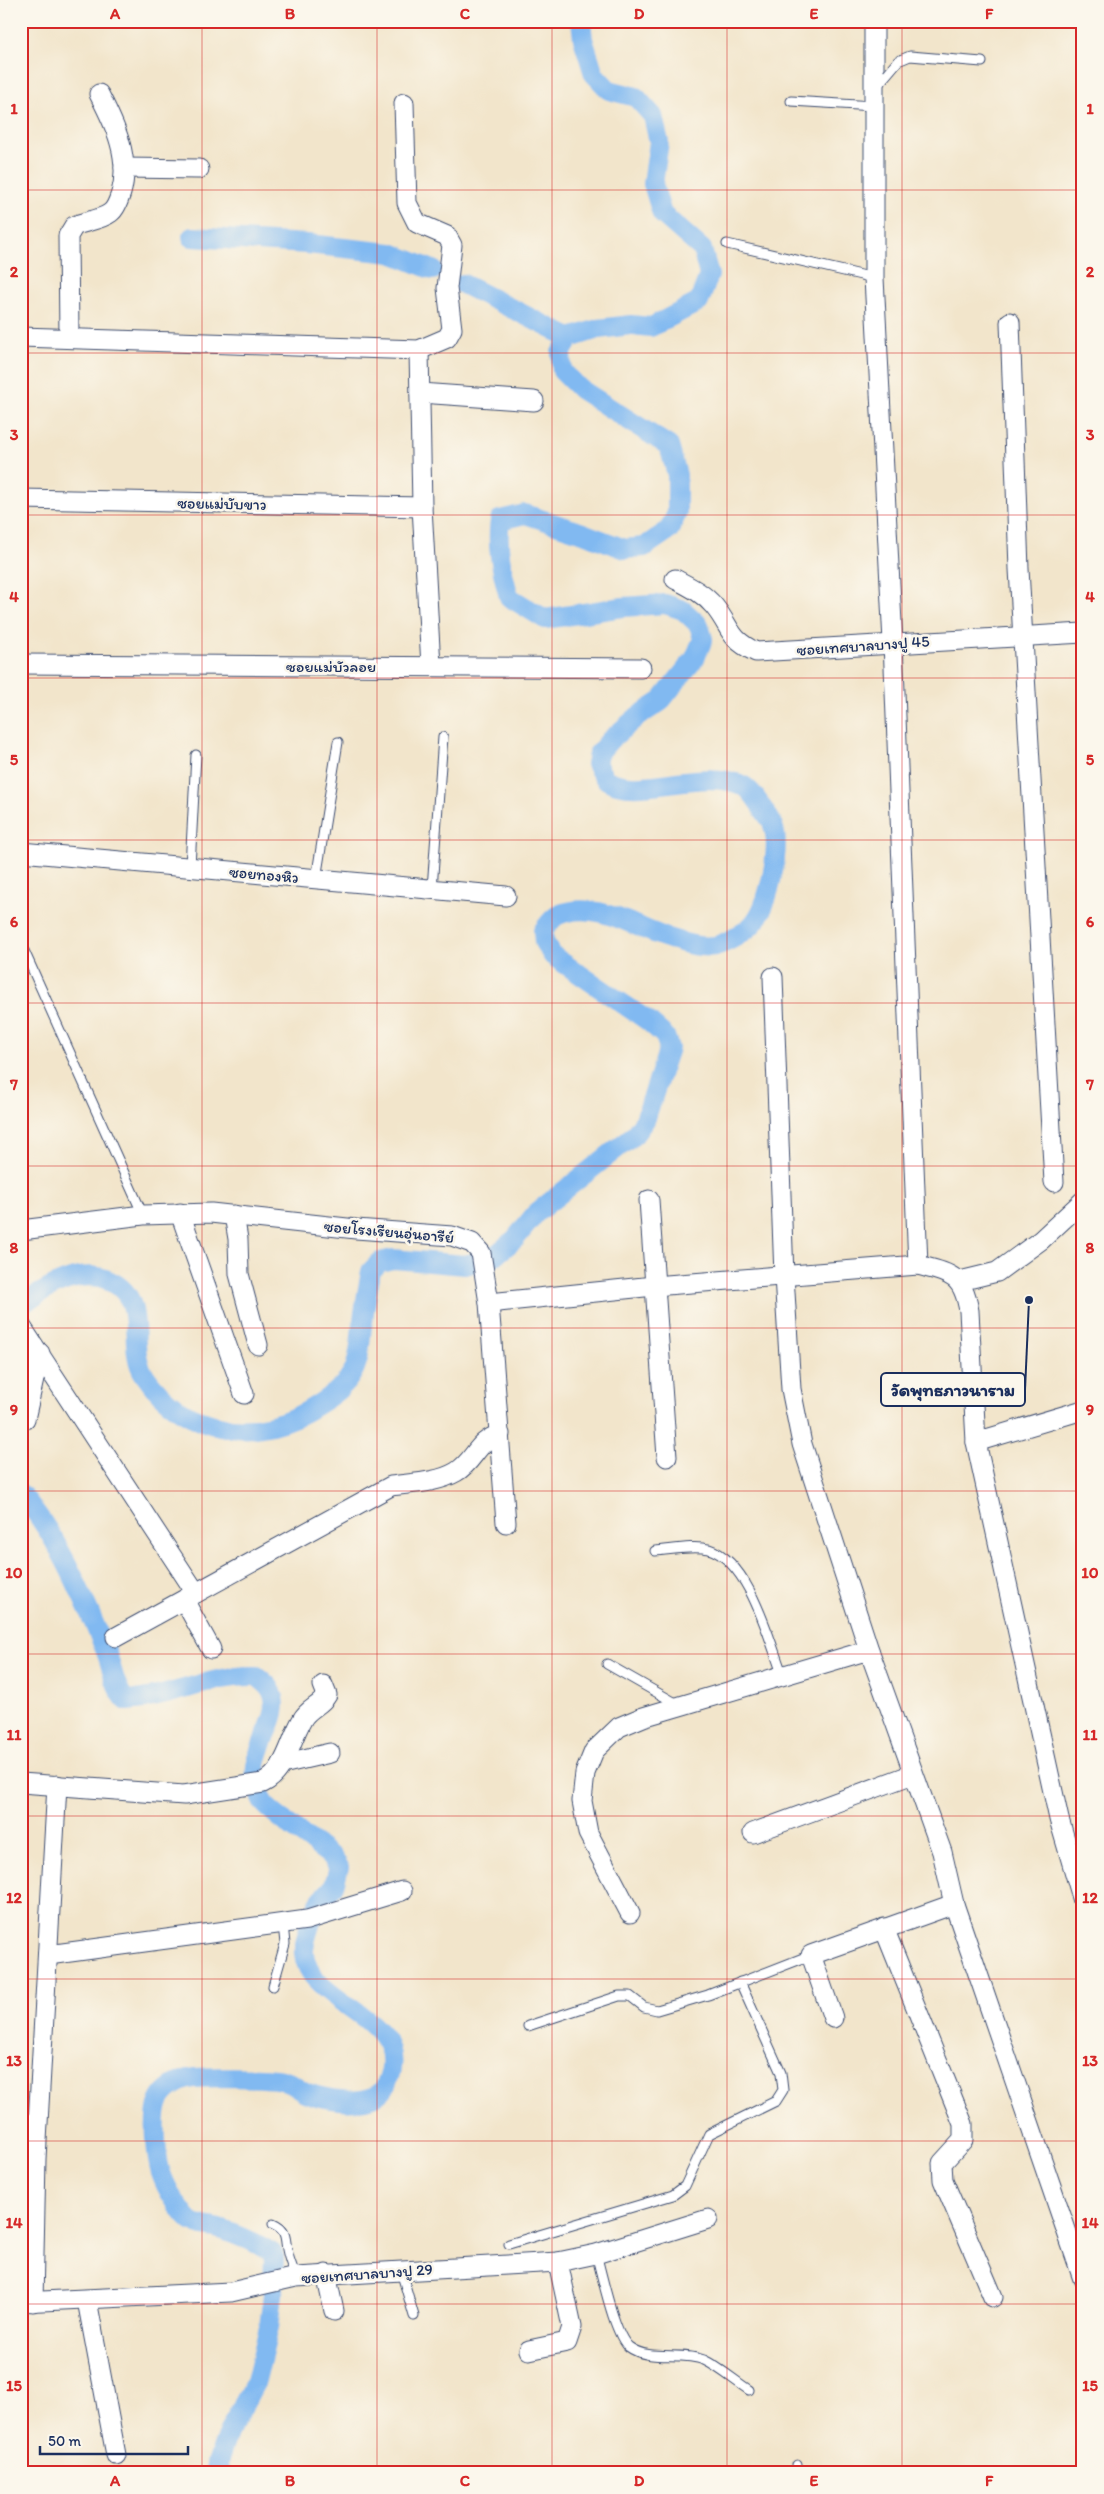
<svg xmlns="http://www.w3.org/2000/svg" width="1104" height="2494" font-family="Itim,'Playpen Sans Thai',sans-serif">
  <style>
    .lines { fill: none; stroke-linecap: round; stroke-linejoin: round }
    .canal { stroke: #81b9f1; stroke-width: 20 }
    .lane-casing { stroke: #3b4a6e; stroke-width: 11 }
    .street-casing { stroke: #3b4a6e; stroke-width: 21 }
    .lane { stroke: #fff; stroke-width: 9 }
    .street { stroke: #fff; stroke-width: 19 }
    .grid { fill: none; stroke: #d62828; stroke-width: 1; stroke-opacity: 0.55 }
    .labels { text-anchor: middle; stroke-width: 5; stroke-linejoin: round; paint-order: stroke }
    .street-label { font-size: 16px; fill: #1b2f5e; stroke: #fbf7ec }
    .leader { fill: none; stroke: #1b2f5e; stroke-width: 2 }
    .callout-dot { fill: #1b2f5e; stroke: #fbf7ec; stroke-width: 2 }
    .callout { fill: #fbf7ec; stroke: #1b2f5e; stroke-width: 2 }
    .callout-label { font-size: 18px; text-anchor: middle; font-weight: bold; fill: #1b2f5e }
    .neatline { fill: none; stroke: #d62828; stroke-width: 2 }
    .grid-label { font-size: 16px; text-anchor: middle; font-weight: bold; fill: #d62828 }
  </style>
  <rect width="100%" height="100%" fill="#fbf7ec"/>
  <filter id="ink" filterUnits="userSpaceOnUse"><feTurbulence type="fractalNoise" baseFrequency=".02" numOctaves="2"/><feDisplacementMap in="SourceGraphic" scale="10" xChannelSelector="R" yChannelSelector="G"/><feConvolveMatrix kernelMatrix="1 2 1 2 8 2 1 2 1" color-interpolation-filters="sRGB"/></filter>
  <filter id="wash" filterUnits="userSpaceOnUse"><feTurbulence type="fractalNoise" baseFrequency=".0096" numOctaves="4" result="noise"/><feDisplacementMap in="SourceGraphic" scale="20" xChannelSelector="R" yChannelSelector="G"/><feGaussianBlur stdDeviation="1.12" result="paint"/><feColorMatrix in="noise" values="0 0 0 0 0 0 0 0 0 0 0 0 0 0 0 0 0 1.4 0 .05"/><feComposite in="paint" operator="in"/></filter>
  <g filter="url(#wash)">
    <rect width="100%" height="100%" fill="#f2e5cb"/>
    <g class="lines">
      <g class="canal">
        <polyline points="192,237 307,244 391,253 433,270"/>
        <polyline points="463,284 570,338"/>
        <path d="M21,1305C46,1289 82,1265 112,1282C149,1301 126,1347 144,1374C185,1435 259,1444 317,1405C331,1396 345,1387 353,1372C361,1357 360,1336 363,1320C365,1304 368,1288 371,1271L380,1262L393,1259L465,1265L492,1258L515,1239L536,1213L634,1135L645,1120L669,1048L665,1036L648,1021L553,956L544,942L543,931C547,926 552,918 558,915C598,898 638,931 674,940C686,944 702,948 715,946C727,943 749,931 756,920C769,902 780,850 774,829C773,821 765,813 761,806C757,800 751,790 744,786C701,766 640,799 607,780C603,777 599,769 596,764L598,754L610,740L637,717L660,702L695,658L703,639L699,625L683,610L665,604L623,607L545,619L509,597C502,571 496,546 500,520L525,514L583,533L625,549L644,547L669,530L677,513V475L669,446L580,389L562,371L561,353L570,338L598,329L631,325L651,327L699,302L709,275L702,249L662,214L653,184L659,142L653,116L636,97L609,90L594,74L583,39L581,21"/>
        <path d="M21,1494C60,1539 82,1595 105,1649C112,1665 114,1688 127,1701C171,1698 213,1674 257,1676C261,1680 269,1685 271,1690C289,1723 237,1752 263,1802C267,1810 320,1848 332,1857L339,1867C337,1873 336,1879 334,1885C331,1892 323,1896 319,1903C314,1911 303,1943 304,1953C308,2007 417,2016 386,2085C375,2109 324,2100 305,2092C298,2088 290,2081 282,2080C268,2077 200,2076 188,2079C176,2083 164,2090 159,2102C153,2116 156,2158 161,2173C166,2188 179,2210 191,2221C197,2226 211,2227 219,2229C240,2235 256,2242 274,2254L273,2294L269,2327L256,2381L228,2433L217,2464L221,2473"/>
      </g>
    </g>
  </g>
  <g filter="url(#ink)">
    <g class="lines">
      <defs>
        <g id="lane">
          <polyline points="876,87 898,61 910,56 982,62"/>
          <polyline points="791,101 874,106"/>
          <polyline points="727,244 874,278"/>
          <polyline points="190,867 196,755"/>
          <polyline points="316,879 338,742"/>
          <polyline points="432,889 443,737"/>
          <polyline points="21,944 143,1215"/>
          <path d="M655,1551C671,1550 693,1545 709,1549C750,1562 769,1640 783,1676"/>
          <polyline points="607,1664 679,1705"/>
          <polyline points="273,1986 285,1944 283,1924"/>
          <polyline points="528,2026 619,1996 630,1996 644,2007 657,2010 708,1995 811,1955"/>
          <polyline points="21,2158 36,2159"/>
          <path d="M273,2224C289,2231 284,2240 288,2254C290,2262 293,2269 296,2277"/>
          <polyline points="509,2244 673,2195 685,2186 709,2134 776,2101 783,2090 781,2073 740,1982"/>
          <path d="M596,2254C602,2274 614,2335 629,2347C649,2362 681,2351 704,2360C719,2367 735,2381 749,2390"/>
          <polyline points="401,2271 414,2316"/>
          <polyline points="797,2465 797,2473"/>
        </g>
        <g id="street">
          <polyline points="874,21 874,278 893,642 918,1265"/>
          <polyline points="124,168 199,169"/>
          <polyline points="1010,322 1019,569 1054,1182"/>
          <polyline points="21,337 419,350 447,338 452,329 447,288 452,245 447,236 417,223 407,203 404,103"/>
          <path d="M69,337L68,236L74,226C85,221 101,220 110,213C116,209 119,199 121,193C131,158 115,125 99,94"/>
          <polyline points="419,350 422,507 431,666"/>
          <polyline points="420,393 534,401"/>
          <polyline points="21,499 422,507"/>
          <path d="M675,579C690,587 703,593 714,606C732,628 727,638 756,652L1083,633"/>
          <polyline points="21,664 641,668"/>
          <polyline points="21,852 506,896"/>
          <polyline points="773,977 784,1276 791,1389 802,1444 869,1650 942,1852 954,1904 1083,2279"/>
          <polyline points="649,1200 667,1457"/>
          <polyline points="180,1213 244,1394"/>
          <polyline points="234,1215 238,1239 239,1274 258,1345"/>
          <polyline points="21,1230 143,1215 211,1213 356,1229 452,1236 472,1243 481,1253 489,1303 506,1523"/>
          <polyline points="960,1281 997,1272 1041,1240 1083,1201"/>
          <path d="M489,1303L654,1286L918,1265C952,1274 963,1275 969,1311L976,1442L1059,1819L1083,1901"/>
          <polyline points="21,1326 196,1593"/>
          <polyline points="25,1419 40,1353"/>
          <polyline points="976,1442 1083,1410"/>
          <polyline points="184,1600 211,1649"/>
          <path d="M116,1637L391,1486C412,1483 437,1483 456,1472C475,1461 476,1441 500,1434"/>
          <polyline points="282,1764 330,1753"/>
          <path d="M21,1783L184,1795L263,1783C286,1772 290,1740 302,1720C308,1708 321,1706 327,1695L323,1685"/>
          <polyline points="753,1833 913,1774"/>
          <polyline points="630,1913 588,1833 582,1801 585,1773 594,1751 619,1727 643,1717 869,1650"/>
          <polyline points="884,1928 963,2124 963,2140 942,2163 943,2180 993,2297"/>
          <polyline points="48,1955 307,1920 402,1891"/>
          <polyline points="833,2018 811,1955 954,1904"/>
          <polyline points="326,2274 334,2311"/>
          <polyline points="87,2300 116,2455"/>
          <polyline points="21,2302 231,2292 296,2277 558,2262 596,2254 708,2219"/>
          <polyline points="33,2302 36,2159 57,1785"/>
          <polyline points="529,2350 567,2342 572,2327 558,2262"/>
        </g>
      </defs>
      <use href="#lane" class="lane-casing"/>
      <use href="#street" class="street-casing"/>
      <use href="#lane" class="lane"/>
      <use href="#street" class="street"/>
    </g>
  </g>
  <path class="grid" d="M202,21V2473M377,21V2473M552,21V2473M727,21V2473M902,21V2473M21,190H1083M21,353H1083M21,515H1083M21,678H1083M21,840H1083M21,1003H1083M21,1166H1083M21,1328H1083M21,1491H1083M21,1654H1083M21,1816H1083M21,1979H1083M21,2141H1083M21,2304H1083"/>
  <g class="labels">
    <g class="street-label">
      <text transform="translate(222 503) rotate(1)" y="6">ซอยแม่บับขาว</text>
      <text transform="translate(863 645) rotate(-4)" y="6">ซอยเทศบาลบางปู 45</text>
      <text x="331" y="672">ซอยแม่บัวลอย</text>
      <text transform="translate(264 874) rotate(5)" y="6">ซอยทองหิว</text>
      <text transform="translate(389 1231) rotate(5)" y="6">ซอยโรงเรียนอุ่นอารีย์</text>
      <text transform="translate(367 2273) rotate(-4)" y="6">ซอยเทศบาลบางปู 29</text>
    </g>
  </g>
  <path class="leader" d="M1029 1300L1025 1390"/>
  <circle class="callout-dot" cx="1029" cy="1300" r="5"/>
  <rect class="callout" x="881" y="1373" width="144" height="33" rx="5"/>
  <g class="callout-label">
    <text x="953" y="1396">วัดพุทธภาวนาราม</text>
  </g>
  <rect width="1104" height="2494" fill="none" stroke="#fbf7ec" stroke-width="55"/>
  <path d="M40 2446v8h148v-8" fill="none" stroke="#1b2f5e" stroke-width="2.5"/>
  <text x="48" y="2446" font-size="15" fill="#1b2f5e" stroke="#fbf7ec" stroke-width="4" paint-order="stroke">50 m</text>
  <rect x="28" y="28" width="1048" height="2438" class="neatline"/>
  <g class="grid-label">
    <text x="115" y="19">A</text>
    <text x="290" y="19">B</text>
    <text x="465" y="19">C</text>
    <text x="639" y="19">D</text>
    <text x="814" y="19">E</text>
    <text x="989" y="19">F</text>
    <text x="14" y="114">1</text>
    <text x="1090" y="114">1</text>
    <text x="14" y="277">2</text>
    <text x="1090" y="277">2</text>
    <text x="14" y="440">3</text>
    <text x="1090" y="440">3</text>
    <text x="14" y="602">4</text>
    <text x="1090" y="602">4</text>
    <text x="14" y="765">5</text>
    <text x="1090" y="765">5</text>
    <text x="14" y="927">6</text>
    <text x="1090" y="927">6</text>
    <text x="14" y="1090">7</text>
    <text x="1090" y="1090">7</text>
    <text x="14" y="1253">8</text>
    <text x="1090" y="1253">8</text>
    <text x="14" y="1415">9</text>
    <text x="1090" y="1415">9</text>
    <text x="14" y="1578">10</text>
    <text x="1090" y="1578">10</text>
    <text x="14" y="1740">11</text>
    <text x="1090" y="1740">11</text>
    <text x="14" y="1903">12</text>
    <text x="1090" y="1903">12</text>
    <text x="14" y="2066">13</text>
    <text x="1090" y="2066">13</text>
    <text x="14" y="2228">14</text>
    <text x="1090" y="2228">14</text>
    <text x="14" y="2391">15</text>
    <text x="1090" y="2391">15</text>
    <text x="115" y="2486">A</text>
    <text x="290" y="2486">B</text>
    <text x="465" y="2486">C</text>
    <text x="639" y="2486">D</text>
    <text x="814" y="2486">E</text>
    <text x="989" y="2486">F</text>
  </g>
</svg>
